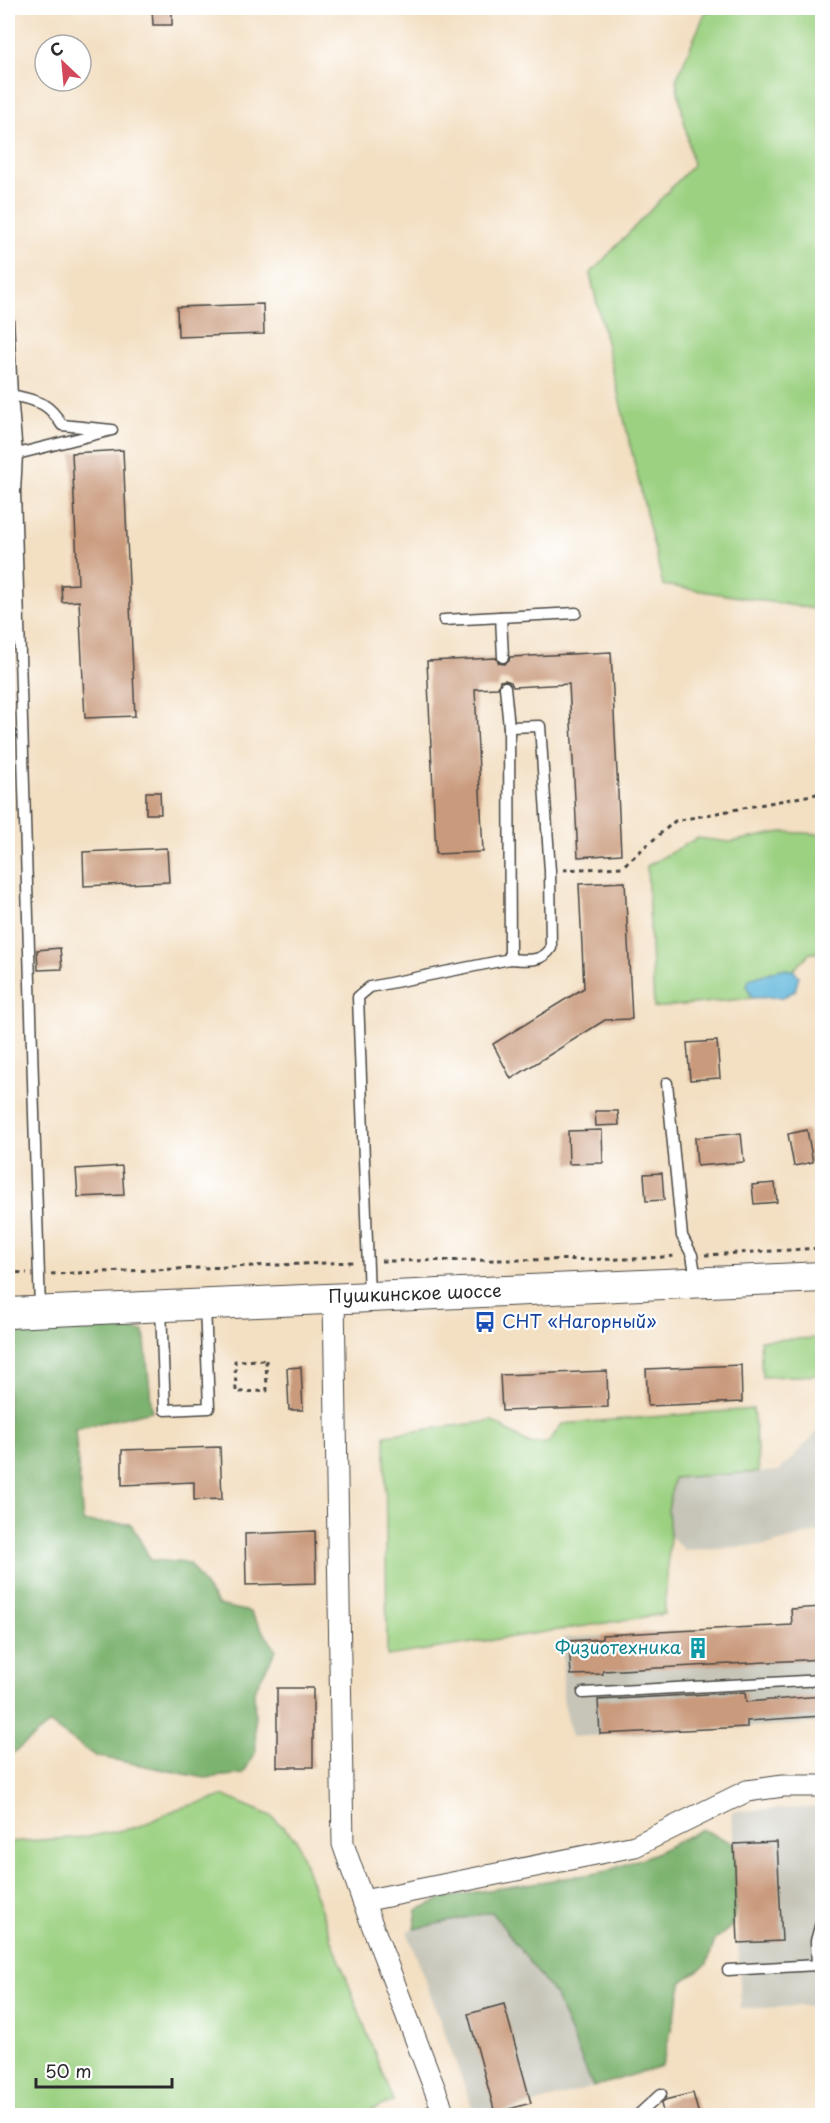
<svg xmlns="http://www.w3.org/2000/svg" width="830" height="2123" font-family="'Playpen Sans',sans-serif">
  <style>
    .industrial { fill: #c6c5b8 }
    .green { fill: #9cd182; stroke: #647e56; stroke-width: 1.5 }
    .forest { fill: #7db370; stroke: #546f4e; stroke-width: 1.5 }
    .water { fill: #5db5da; stroke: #447082; stroke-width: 1.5 }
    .building { fill: #c99a7b }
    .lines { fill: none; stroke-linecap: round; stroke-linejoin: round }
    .service-casing { stroke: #494642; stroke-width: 13 }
    .minor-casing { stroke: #494642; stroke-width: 23 }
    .secondary-casing { stroke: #494642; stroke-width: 32 }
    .path { stroke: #494642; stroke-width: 3; stroke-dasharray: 4.5 4.5; stroke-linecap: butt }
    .service { stroke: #fff; stroke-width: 10 }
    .minor { stroke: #fff; stroke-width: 21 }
    .secondary { stroke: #fff; stroke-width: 30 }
    .labels { text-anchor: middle; stroke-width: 4.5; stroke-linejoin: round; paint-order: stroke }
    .street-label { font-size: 18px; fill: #2b2b2b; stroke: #fff }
    .transit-label { font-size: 18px; fill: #164399; stroke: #fff; text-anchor: start }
    .culture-label { font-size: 18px; fill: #0d838f; stroke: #fff; text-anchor: end }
  </style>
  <rect width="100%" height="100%" fill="#fff"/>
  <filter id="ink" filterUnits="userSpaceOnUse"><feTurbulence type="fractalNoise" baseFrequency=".0167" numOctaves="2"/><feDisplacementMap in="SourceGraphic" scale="12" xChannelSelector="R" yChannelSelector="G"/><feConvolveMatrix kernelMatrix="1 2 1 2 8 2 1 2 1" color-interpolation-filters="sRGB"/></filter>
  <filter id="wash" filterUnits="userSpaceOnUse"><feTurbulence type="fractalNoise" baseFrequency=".008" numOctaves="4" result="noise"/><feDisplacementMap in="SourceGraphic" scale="24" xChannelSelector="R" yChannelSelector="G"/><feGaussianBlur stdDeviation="1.35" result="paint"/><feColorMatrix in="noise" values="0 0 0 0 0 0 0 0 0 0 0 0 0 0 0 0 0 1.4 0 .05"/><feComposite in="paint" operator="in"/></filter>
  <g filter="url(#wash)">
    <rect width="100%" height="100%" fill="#f3dfc2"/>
    <g class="industrial">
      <polygon points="822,1427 822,1528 817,1532 769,1545 685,1550 670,1536 668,1510 675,1478 779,1471"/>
      <polygon points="822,1607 822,1723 572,1737 563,1699 563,1638 791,1625 791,1609"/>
      <polygon points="822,1807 822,2005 741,2009 732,1811"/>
      <polygon points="492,1912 555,1996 593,2087 495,2115 475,2115 407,1931"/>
    </g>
    <g class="green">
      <polygon points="726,8 822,8 822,610 663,585 590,274 693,165 676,80 706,11"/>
      <polygon points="782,832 822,834 822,953 810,953 793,970 781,969 747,986 752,998 654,1008 647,866 697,838 730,842"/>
      <polygon points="822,1338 822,1375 762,1377 760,1340"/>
      <polygon points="753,1409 759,1472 674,1478 668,1510 670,1536 664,1614 387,1656 385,1435 492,1421 529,1444 548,1443 562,1424"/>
      <polygon points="224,1796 271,1816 296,1839 327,1927 393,2101 356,2116 8,2115 8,1842 87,1837 138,1827 177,1809"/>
    </g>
    <g class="forest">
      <polygon points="96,1328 144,1331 152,1411 75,1429 83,1522 131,1524 151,1560 189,1563 218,1605 250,1612 276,1650 254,1691 256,1751 243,1774 205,1778 95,1756 50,1724 8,1757 8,1337 21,1333"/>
      <polygon points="702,1829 734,1844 736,1901 733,1925 715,1940 707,1964 683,1981 662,2066 593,2087 555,1996 492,1912 414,1929 417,1910 442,1899 475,1892 604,1872 656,1853"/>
    </g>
    <polygon class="water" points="781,969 793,970 799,976 795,991 783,997 752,998 747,986 749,979"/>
    <g id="blocks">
      <g class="building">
        <polygon points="152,8 172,8 172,25 153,25"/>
        <polygon points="263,304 264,334 178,337 177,307"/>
        <polygon points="123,450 135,716 85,718 79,601 62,602 61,585 78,584 72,453"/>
        <polygon points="611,652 621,854 578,857 569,684 513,687 511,682 505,680 500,681 498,688 475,689 483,852 436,854 427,661 496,658 499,663 504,664 509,661 510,657"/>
        <polygon points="146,792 160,792 161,814 146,814"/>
        <polygon points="167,848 169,882 84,886 83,852"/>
        <polygon points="625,882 632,1019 605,1020 511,1079 493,1044 584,988 579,884"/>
        <polygon points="60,948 62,969 38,970 37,950"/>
        <polygon points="717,1041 720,1078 690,1080 687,1043"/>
        <polygon points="595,1111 618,1111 619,1125 596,1126"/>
        <polygon points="602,1130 603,1163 569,1164 568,1131"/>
        <polygon points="807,1130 813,1162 794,1166 788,1134"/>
        <polygon points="741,1133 744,1162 697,1166 695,1138"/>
        <polygon points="122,1166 124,1195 78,1197 76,1169"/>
        <polygon points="662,1173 664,1200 646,1201 644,1174"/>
        <polygon points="775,1183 777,1202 754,1204 752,1185"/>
        <polygon points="741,1365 742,1402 648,1406 646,1369"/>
        <polygon points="301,1367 303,1410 289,1410 287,1368"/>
        <polygon points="607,1371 608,1407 502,1411 500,1375"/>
        <polygon points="220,1447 222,1499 194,1500 194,1482 122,1485 122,1450"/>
        <polygon points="315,1531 316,1583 246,1585 245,1534"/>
        <polygon points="822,1607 822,1659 603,1671 603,1674 571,1675 569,1641 602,1639 602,1635 792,1625 791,1609"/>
        <rect x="277" y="1688" width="36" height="79"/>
        <polygon points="745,1692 746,1702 822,1696 822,1716 747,1721 747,1727 600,1734 598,1700"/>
        <polygon points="777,1842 782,1941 738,1943 734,1844"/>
        <polygon points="504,2004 531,2103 495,2113 468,2014"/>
        <polygon points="693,2093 699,2115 664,2115 661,2104 665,2100"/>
      </g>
    </g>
  </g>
  <g filter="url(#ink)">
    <use href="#blocks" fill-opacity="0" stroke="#494642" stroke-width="1.5"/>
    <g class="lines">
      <defs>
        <g id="service">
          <path d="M8,319L12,395C38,401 48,402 62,425L112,430L17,454"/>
          <polyline points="8,395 12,395 17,454 15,492 40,1310"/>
          <polyline points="501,617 503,657"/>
          <polyline points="444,620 576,613"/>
          <polyline points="505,687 509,727 510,959"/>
          <polyline points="667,1083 682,1236 692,1255 696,1279"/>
          <path d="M369,1296L358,997L370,987L510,959C525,960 542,963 551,948L550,871L540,726L509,727"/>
          <polyline points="161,1309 165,1410 209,1408 205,1305"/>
          <polyline points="583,1693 822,1680"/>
          <polyline points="728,1970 817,1965 816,1941 822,1919"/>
          <polyline points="419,2116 442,2107"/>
          <polyline points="637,2116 661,2094"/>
        </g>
        <g id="minor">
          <polyline points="334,1298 343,1844 363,1901 445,2116"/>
          <polyline points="363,1901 635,1846 747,1791 783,1786 822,1786"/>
        </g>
        <polyline id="secondary" points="8,1313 822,1277"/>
      </defs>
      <use href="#service" class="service-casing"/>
      <use href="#minor" class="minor-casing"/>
      <use href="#secondary" class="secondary-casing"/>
      <g class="path">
        <polyline points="563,870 622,867 675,821 822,793"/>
        <polyline points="705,1255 822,1248"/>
        <polyline points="381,1261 633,1259 677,1256"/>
        <polyline points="8,1272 27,1273"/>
        <polyline points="51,1274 353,1262"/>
        <polygon points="266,1360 267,1391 236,1392 235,1361"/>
      </g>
      <use href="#service" class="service"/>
      <use href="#minor" class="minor"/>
      <use href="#secondary" class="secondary"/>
    </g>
  </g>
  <defs>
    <symbol id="bus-bare" viewBox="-9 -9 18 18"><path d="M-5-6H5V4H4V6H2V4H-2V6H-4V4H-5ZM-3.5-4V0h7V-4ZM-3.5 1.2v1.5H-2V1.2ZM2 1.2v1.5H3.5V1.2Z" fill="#1a4fb4" stroke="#fff" stroke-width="2.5" paint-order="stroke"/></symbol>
    <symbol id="building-bare" viewBox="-9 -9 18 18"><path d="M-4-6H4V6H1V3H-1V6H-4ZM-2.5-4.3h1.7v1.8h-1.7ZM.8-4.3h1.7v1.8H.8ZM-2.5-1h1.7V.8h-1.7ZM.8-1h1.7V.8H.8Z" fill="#0f9aa8" stroke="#fff" stroke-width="2.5" paint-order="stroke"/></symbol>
  </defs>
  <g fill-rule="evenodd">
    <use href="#bus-bare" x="470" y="1307" width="30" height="30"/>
    <use href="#building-bare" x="683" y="1633" width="30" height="30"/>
  </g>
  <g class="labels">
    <g class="street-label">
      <text transform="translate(415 1294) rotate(-2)" y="6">Пушкинское шоссе</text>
    </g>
    <g class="transit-label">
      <text x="502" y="1328">СНТ «Нагорный»</text>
    </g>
    <g class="culture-label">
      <text x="681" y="1654">Физиотехника</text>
    </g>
  </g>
  <rect width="830" height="2123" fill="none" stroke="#fff" stroke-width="30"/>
  <g transform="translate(63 63) rotate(334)"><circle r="28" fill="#ffffff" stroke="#aaaaaa" stroke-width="1.5"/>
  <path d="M0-4.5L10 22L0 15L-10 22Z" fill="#d1495b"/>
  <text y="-9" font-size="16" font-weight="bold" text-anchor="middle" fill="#2b2b2b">С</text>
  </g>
  <path d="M36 2078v9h136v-9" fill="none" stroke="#2b2b2b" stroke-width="3"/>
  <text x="45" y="2078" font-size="18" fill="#2b2b2b" stroke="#ffffff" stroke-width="4.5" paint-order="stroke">50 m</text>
</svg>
